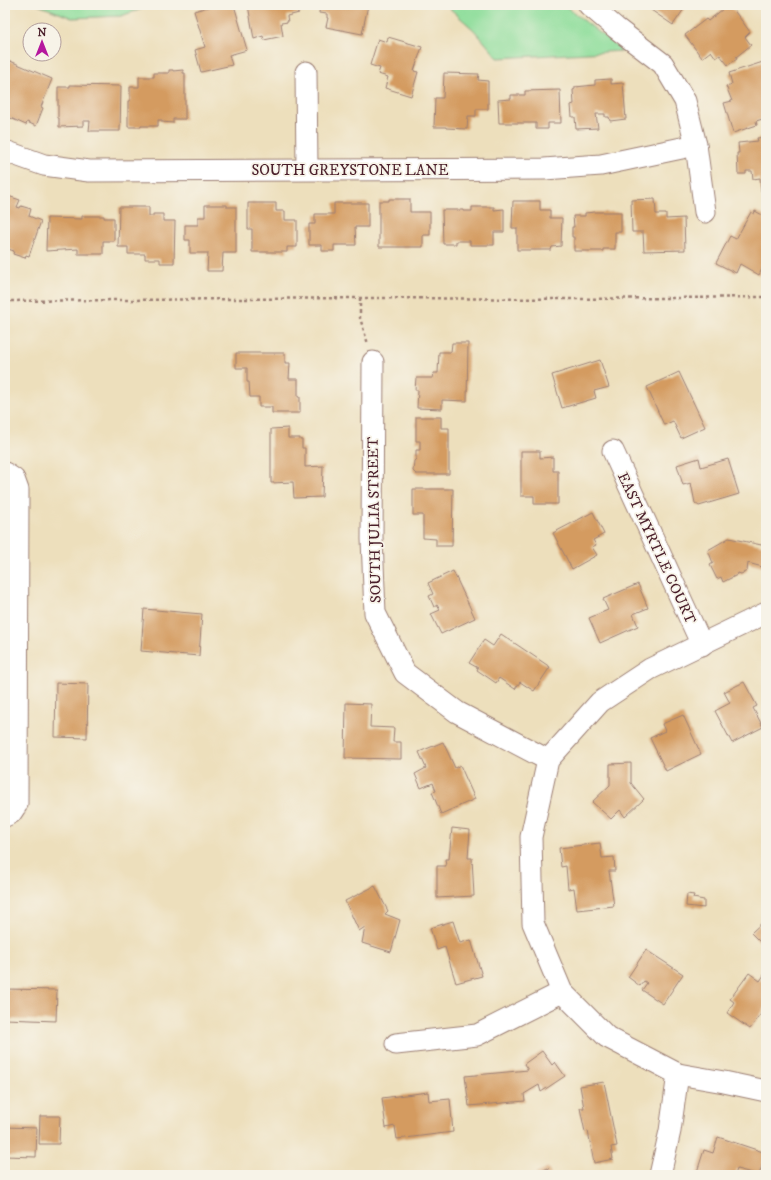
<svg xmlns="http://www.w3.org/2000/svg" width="771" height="1180" font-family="'IM FELL DW Pica',serif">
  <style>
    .green { fill: #90de9c; stroke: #6d7e64 }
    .building { fill: #d49b61 }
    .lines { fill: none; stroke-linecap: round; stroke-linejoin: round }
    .minor-casing { stroke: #9c7f74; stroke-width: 23 }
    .path { stroke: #9c7f74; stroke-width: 2.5; stroke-dasharray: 3 3; stroke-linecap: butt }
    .minor { stroke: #fff; stroke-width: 21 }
    .labels { text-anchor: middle; stroke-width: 3.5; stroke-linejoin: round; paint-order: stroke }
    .street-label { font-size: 15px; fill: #4a1f2b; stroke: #f7f3e8 }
  </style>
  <rect width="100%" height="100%" fill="#f7f3e8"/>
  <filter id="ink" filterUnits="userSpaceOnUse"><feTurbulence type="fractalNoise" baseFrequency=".025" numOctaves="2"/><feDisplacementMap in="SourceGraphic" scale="8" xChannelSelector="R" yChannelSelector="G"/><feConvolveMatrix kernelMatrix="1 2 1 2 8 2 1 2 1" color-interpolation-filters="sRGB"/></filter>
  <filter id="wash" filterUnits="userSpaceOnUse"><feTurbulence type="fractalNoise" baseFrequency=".012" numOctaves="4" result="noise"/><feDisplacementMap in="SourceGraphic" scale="16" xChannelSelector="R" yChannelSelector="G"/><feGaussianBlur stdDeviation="0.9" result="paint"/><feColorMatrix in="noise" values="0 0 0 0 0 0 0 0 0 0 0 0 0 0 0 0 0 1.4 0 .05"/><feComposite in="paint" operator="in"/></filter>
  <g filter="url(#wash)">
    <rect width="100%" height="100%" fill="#eddfbc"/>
    <g class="green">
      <polygon points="38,5 153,5 121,16 72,18"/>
      <polygon points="446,5 564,5 623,51 498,58 474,30"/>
    </g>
    <g id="blocks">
      <g class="building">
        <polygon points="215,5 234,5 247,50 229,55 232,65 201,72 195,50 205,47 194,11"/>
        <polygon points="248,5 297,5 299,13 287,16 288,22 281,23 283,36 264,40 263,36 254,39"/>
        <polygon points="320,5 368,5 362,34 326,27 328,18 327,18 327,14 319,13"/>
        <polygon points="654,5 685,5 686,6 673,25 651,10"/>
        <polygon points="728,5 730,5 750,32 745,37 751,45 736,57 737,59 728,65 720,55 716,58 711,51 702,58 685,35 706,19 708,21"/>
        <polygon points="388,37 422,47 414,71 418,72 411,96 385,88 388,77 378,74 380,68 370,65 378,39 387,42"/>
        <polygon points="8,60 52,79 41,107 43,108 36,126 27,122 26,125 6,116 9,109 7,108 9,102 5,100 5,69"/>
        <polygon points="766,61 766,118 756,121 757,125 733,133 724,103 732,101 726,86 732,84 729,73"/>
        <polygon points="169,70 173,70 173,71 183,70 183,73 185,73 185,119 173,119 173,123 162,122 162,120 158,120 158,126 141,126 141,127 128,127 128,101 130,101 130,87 139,87 139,77 154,77 154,73 169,73"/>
        <polygon points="444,73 479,74 478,80 488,81 488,109 476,109 476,116 468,116 467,129 446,128 446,127 434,127 435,98 443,98"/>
        <polygon points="611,79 611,84 623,83 626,119 610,121 609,117 605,117 605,114 596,114 598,128 576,129 575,117 572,117 571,105 574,104 573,90 575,89 575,87 595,85 595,80"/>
        <polygon points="70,85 121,86 120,131 89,131 90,121 83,121 83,126 59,127 59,118 58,118 58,87 70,87"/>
        <polygon points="560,90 561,123 548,123 548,129 536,129 536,123 499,123 498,100 511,99 511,95 525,95 525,91"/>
        <polygon points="766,137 766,191 761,191 760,178 753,179 752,171 746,171 746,174 738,174 737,153 739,153 738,143 758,141 757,138"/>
        <polygon points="5,195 20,200 17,207 20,208 21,206 31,209 29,216 41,221 29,256 26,255 25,258 13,254 14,251 5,248"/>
        <polygon points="389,199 410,199 410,212 430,212 430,235 423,235 423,247 379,247 379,201 389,201"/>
        <polygon points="655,199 656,214 666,214 666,219 684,218 685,250 644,251 643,232 632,232 631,200"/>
        <polygon points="513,201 540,201 540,210 550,210 550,218 562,218 561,246 552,247 551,250 517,250 517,228 512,228"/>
        <polygon points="248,203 276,203 276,211 285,211 285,220 297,220 297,247 287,247 287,252 252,252 252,229 248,229"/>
        <polygon points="334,203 368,203 368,227 355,227 356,245 334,245 334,251 322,251 322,245 309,245 309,224 315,224 315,214 334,214"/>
        <polygon points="205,205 227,205 227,207 236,207 236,253 223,253 222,271 207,271 208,253 190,253 190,240 185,240 185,225 198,225 198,217 205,217"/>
        <polygon points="119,207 149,207 149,216 153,216 153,214 163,214 163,221 175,221 174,263 160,263 160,259 145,259 145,254 128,254 128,247 118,247"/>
        <polygon points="472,207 494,207 494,210 504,209 504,232 494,232 494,245 470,245 470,241 456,241 456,244 443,244 442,210 463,210 463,211 472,211"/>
        <polygon points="755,211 766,217 766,261 759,275 740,264 736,273 716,263 730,236 736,239 751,212 754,214"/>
        <polygon points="595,212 621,212 621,232 615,232 615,249 603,249 603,251 574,251 574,237 572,237 572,227 574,227 573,216 585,216 585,213"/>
        <polygon points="82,216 104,216 104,218 114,218 114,241 103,241 103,254 78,254 78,249 46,251 47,218 82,219"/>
        <polygon points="452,343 468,343 467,401 442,400 442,409 417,408 418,390 415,390 416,378 433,378 434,373 438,373 439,352 451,352"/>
        <polygon points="236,353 285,353 285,363 290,363 289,379 298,379 298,397 300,397 300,413 272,413 272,407 259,407 259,397 250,397 249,382 247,382 247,368 236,368"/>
        <polygon points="600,360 609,387 594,391 596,398 562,408 552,375"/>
        <polygon points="679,372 705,427 681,438 673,421 664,425 647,387"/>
        <polygon points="416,417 441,417 441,428 449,428 449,474 416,474 413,471 414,461 416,459 416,450 420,450 420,441 416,441"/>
        <polygon points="288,428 288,438 300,438 300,440 302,440 302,448 305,448 305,467 323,466 322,497 294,498 293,482 271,483 271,429"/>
        <polygon points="521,451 540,451 540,458 553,457 553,471 558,471 558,504 534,504 534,496 521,496"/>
        <polygon points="699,458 701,467 728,459 739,494 699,506 695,503 691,483 683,485 677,465"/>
        <polygon points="413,489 453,489 452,546 436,546 436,539 423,538 423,515 413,515"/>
        <polygon points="593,512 604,534 593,540 596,545 592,547 597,555 572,569 553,533"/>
        <polygon points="729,538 766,546 766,568 748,563 747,571 741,574 738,573 737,575 723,582 721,577 717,579 710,565 713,563 708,550"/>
        <polygon points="453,571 475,618 441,634 431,614 440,610 437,605 434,607 429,596 433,594 428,583"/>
        <polygon points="638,584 648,608 633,614 638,626 600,643 589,618 608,610 603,599"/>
        <polygon points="144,609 202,614 199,656 141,651"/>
        <polygon points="501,634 550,667 534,691 520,682 515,689 499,678 496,683 477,670 478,668 469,663 484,640 493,646"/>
        <polygon points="744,682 757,706 753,708 763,727 732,743 715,711 730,703 724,692"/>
        <polygon points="56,683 88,684 87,738 55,737"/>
        <polygon points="346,703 371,704 370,727 394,728 393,742 401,742 401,759 345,758"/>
        <polygon points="683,715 701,754 666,771 650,738 665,731 662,724"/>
        <polygon points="443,742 455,768 460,765 475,799 441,814 432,792 436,791 433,783 421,788 415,774 426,768 419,752"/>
        <polygon points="631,763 631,783 644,799 625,817 620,810 611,819 592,802 610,785 610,764"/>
        <polygon points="452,828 470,830 468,858 472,858 474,896 437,898 437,866 446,866 445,859 449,859"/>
        <polygon points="600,843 602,858 614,857 615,871 609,871 614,906 577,910 574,888 568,889 566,866 561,867 559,848"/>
        <polygon points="375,886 388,911 385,914 400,920 391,952 362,943 365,927 359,931 345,901"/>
        <polygon points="687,894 694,895 693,898 704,900 704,908 686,906"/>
        <polygon points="766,919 766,941 765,939 761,943 751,933"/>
        <polygon points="453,921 460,943 471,940 482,976 456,983 445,947 437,950 430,928"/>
        <polygon points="646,950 683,974 663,1004 642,990 647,983 644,981 640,986 628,977"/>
        <polygon points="766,972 766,1007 750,1029 727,1013 734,1002 730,999 749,973 760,981"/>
        <polygon points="5,989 57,990 56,1021 5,1019"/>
        <polygon points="542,1051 552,1065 555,1062 565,1076 541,1092 539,1085 524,1094 525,1101 469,1106 465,1076 528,1070 524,1064"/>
        <polygon points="604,1082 617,1146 611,1147 613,1159 594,1163 588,1131 585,1132 580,1108 584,1108 580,1086"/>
        <polygon points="428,1092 429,1101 450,1099 453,1132 397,1139 395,1126 386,1128 382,1098"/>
        <polygon points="40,1116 60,1116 59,1144 39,1144"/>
        <polygon points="5,1127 37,1128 36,1157 5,1156"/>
        <polygon points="718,1137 766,1153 759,1175 737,1169 735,1175 696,1175 704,1150 713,1153"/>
        <polygon points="548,1168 551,1175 533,1175"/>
      </g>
    </g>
  </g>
  <g filter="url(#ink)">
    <use href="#blocks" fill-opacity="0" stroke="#9c7f74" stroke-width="1"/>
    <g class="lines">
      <defs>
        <g id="minor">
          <polyline points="589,5 616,28 663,64 685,101 696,145 705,212"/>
          <polyline points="306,72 307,169"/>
          <polyline points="5,151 44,165 89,171 544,169 601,165 696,145"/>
          <polyline points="373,362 372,539 375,613 405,673 457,712 548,760"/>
          <polyline points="613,451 702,645"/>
          <polyline points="5,473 14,479 18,490 17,804 11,813 5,816"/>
          <polyline points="766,613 650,669 600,702 548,760 531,837 533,923 562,992 607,1037 678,1074 724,1082 766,1091"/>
          <polyline points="396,1044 477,1035 562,992"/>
          <polyline points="660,1175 670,1131 678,1074"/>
        </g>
      </defs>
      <use href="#minor" class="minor-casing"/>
      <g class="path">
        <polyline points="360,298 360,318 368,344"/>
        <polyline points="5,301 360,298 575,299 766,297"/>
      </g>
      <use href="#minor" class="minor"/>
    </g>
  </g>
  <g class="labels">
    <g class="street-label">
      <text x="350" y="175">SOUTH GREYSTONE LANE</text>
      <text transform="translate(374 520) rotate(-91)" y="5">SOUTH JULIA STREET</text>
      <text transform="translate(657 548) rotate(65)" y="5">EAST MYRTLE COURT</text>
    </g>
  </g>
  <rect width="771" height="1180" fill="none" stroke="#f7f3e8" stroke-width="20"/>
  <g transform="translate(42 42)"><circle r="19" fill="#f7f3e8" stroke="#b29e9c"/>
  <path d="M0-3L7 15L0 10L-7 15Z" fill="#b5179e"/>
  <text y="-6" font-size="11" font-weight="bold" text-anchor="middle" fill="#4a1f2b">N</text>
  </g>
</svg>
